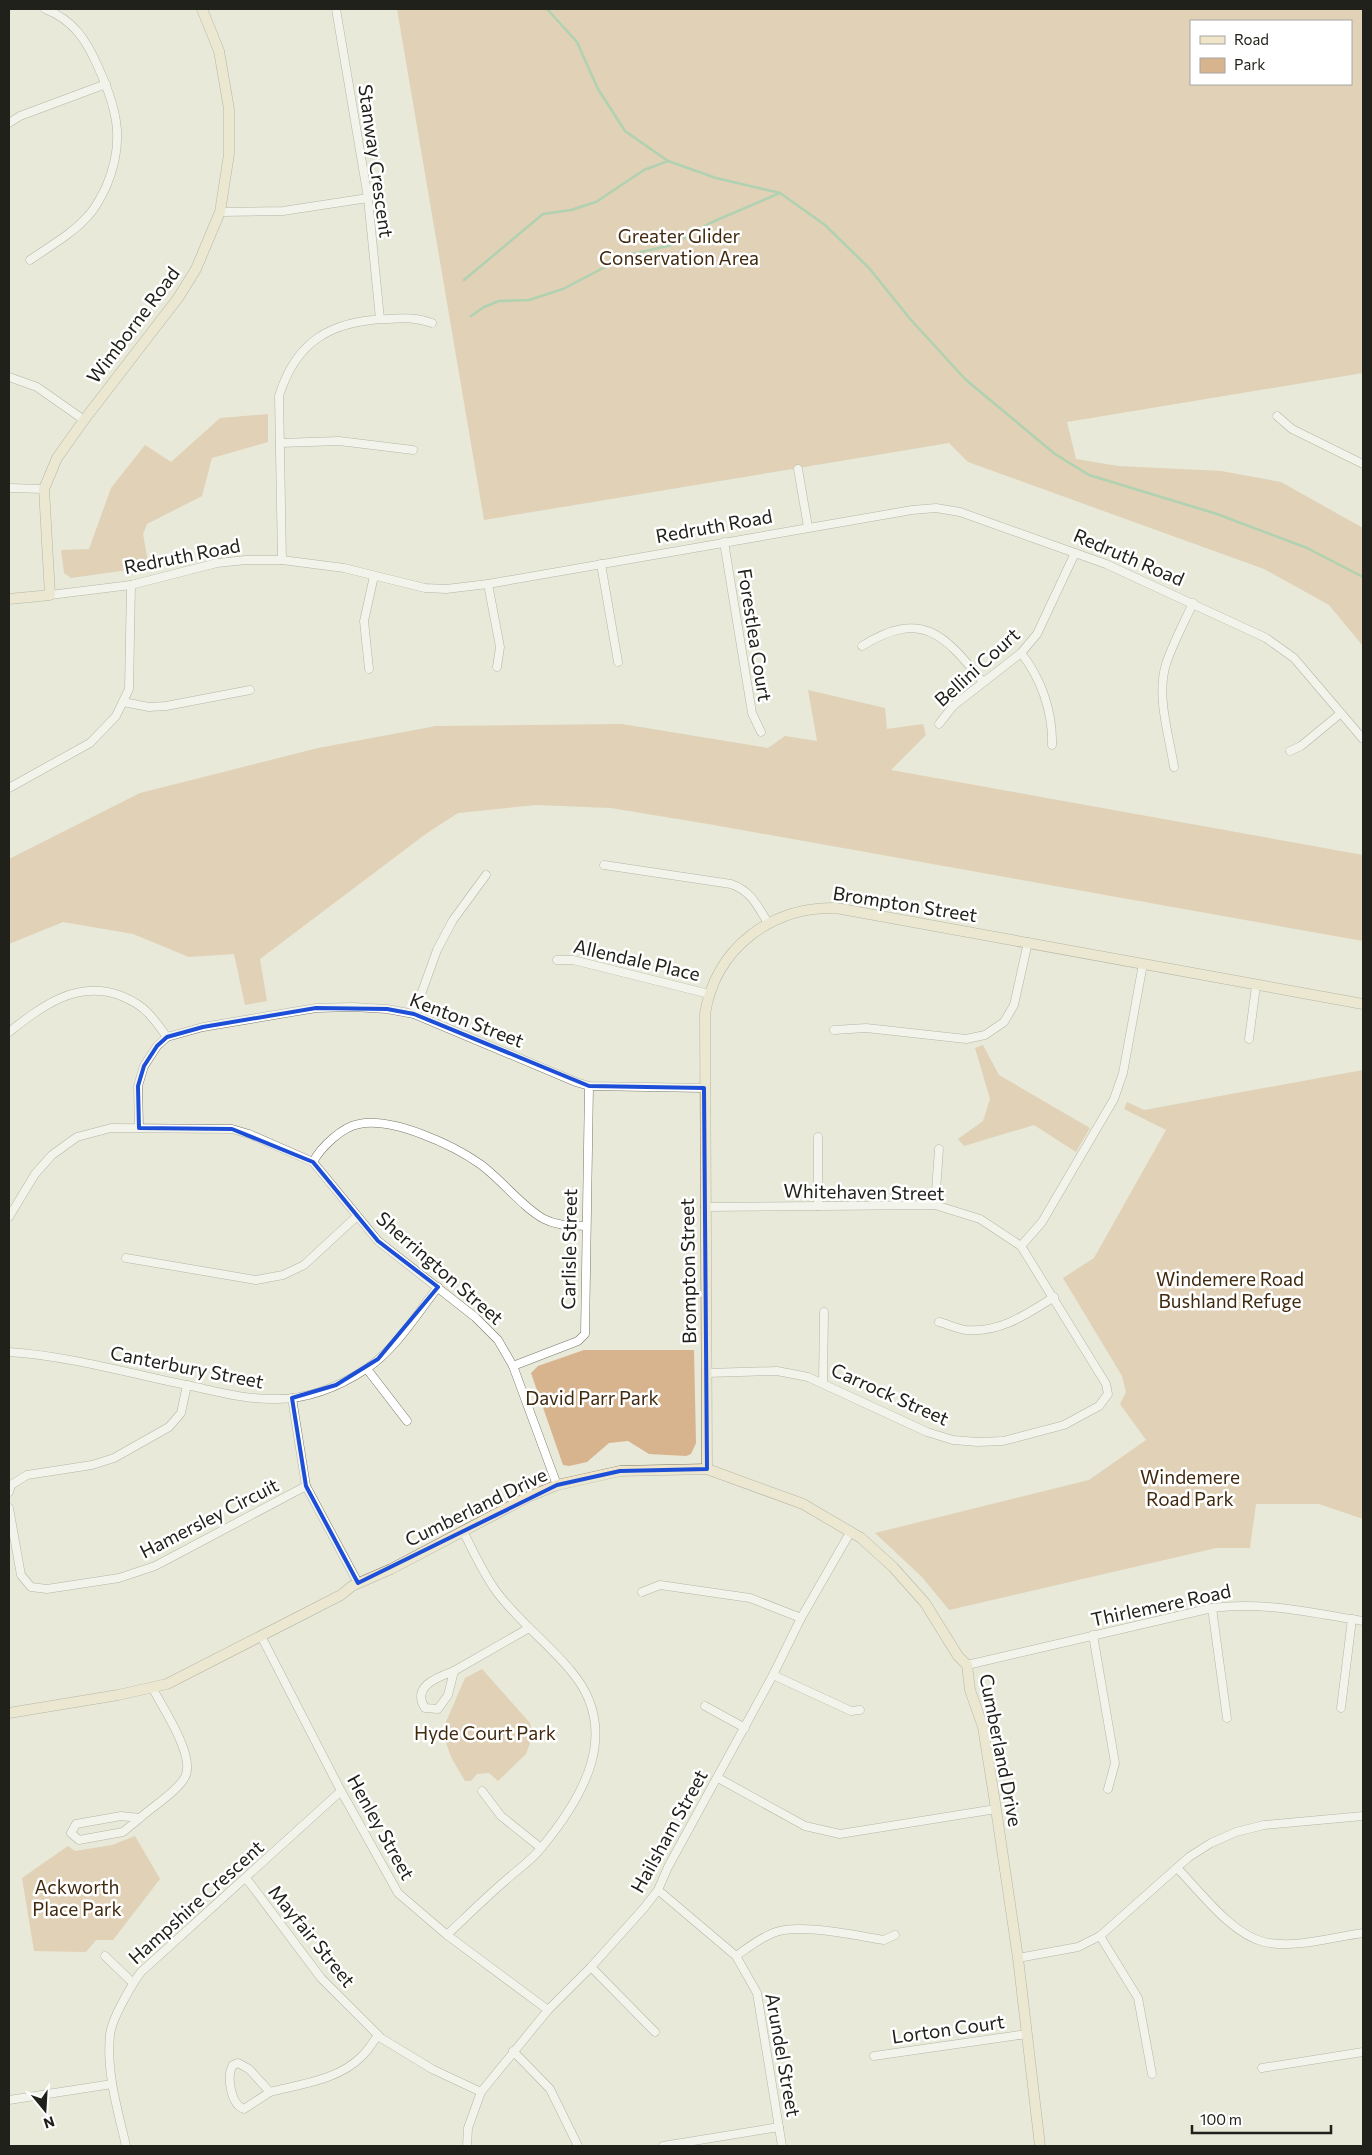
<svg xmlns="http://www.w3.org/2000/svg" width="1372" height="2155" font-family="Commissioner,sans-serif">
  <style>
    .green { fill: #d7b38e; fill-rule: evenodd }
    .lines { fill: none; stroke-linecap: round; stroke-linejoin: round }
    .stream { stroke: #6eb680; stroke-width: 2.5 }
    .street-casing { stroke: #78796a; stroke-width: 9 }
    .secondary-casing { stroke: #78796a; stroke-width: 11 }
    .street { stroke: #fff; stroke-width: 8 }
    .secondary { stroke: #f0e5c8; stroke-width: 10 }
    .marked { fill: none; stroke: #1d4ed8; stroke-width: 4; stroke-linejoin: round }
    .labels { text-anchor: middle; stroke-width: 5; stroke-linejoin: round; paint-order: stroke }
    .street-label { font-size: 19px; fill: #21211b; stroke: #fff }
    .park-label { font-size: 19px; fill: #41290d; stroke: #fff }
  </style>
  <rect width="100%" height="100%" fill="#e8e9d8"/>
  <g class="green">
    <path d="M397,9H1363V373L1067,422L1076,459L1118,466L1221,471L1281,482L1363,528V646L1329,605L1264,569L968,462L949,443L484,520ZM1191,21H1351V84H1191Z"/>
    <polygon points="268,414 268,442 212,458 202,496 147,524 143,534 149,567 71,578 64,573 61,550 89,549 111,488 145,445 171,462 220,418"/>
    <polygon points="808,690 885,708 887,729 923,724 926,735 891,770 1363,855 1363,941 714,825 611,808 536,805 458,813 427,833 260,959 267,1001 245,1005 234,954 189,957 133,934 63,922 9,944 9,859 140,793 318,748 436,726 622,724 768,748 785,736 817,741"/>
    <polygon points="983,1045 999,1075 1090,1128 1076,1152 1034,1125 964,1146 958,1139 983,1121 990,1099 975,1048"/>
    <polygon points="1363,1070 1363,1519 1319,1504 1256,1504 1250,1548 1216,1548 949,1610 922,1577 875,1533 1089,1480 1146,1440 1120,1404 1126,1392 1122,1376 1063,1278 1094,1258 1166,1130 1124,1109 1127,1102 1144,1110"/>
    <polygon points="584,1350 694,1350 696,1443 691,1454 686,1456 649,1454 628,1441 609,1443 587,1462 569,1466 563,1465 531,1373 538,1366"/>
    <polygon points="482,1669 530,1723 533,1735 526,1754 498,1781 489,1773 477,1774 471,1781 465,1781 451,1757 442,1731 465,1678"/>
    <polygon points="135,1836 160,1879 113,1940 96,1940 86,1952 34,1951 22,1878 68,1846 75,1851 112,1845"/>
  </g>
  <g class="lines">
    <g class="stream">
      <polyline points="547,9 577,42 598,89 625,131 668,161 716,178 780,193 825,225 869,268 911,320 966,380 1055,454 1089,475 1217,514 1307,548 1363,577"/>
      <polyline points="464,280 543,214 571,210 596,202 644,170 668,161"/>
      <polyline points="471,316 484,307 499,301 529,300 563,289 628,255 672,245 710,223 780,193"/>
    </g>
    <defs>
      <g id="street">
        <polyline points="336,9 368,198 380,319"/>
        <polyline points="9,123 20,116 106,84"/>
        <polyline points="220,212 283,211 368,198"/>
        <path d="M30,260C50,246 72,234 88,216C96,208 101,197 106,187C125,143 118,111 99,69C87,41 74,20 45,9"/>
        <polyline points="9,377 37,387 84,420"/>
        <polyline points="1277,416 1292,429 1363,464"/>
        <polyline points="280,443 339,441 413,450"/>
        <polyline points="798,469 808,527"/>
        <polyline points="9,488 44,489"/>
        <polyline points="724,542 752,713 761,732"/>
        <path d="M282,560L279,396C296,341 331,321 386,319C403,318 416,317 432,323"/>
        <polyline points="601,564 618,662"/>
        <polyline points="488,584 500,647 497,667"/>
        <polyline points="50,595 131,585 217,563 246,560 282,560 344,568 425,588 446,589 488,584 912,510 936,508 960,512 1075,553 1106,564 1266,638 1294,658 1363,739"/>
        <path d="M862,646C923,608 945,636 983,682"/>
        <path d="M1021,653C1041,678 1053,712 1052,745"/>
        <polyline points="369,669 364,621 374,576"/>
        <polyline points="123,702 149,707 166,706 250,690"/>
        <polyline points="939,724 953,706 1021,653 1037,634 1075,553"/>
        <polyline points="1290,751 1301,746 1341,713"/>
        <path d="M1174,767C1169,735 1156,696 1166,664C1173,643 1184,623 1193,603"/>
        <polyline points="9,788 90,743 116,716 129,689 131,585"/>
        <path d="M604,865L731,884C751,891 757,905 768,923"/>
        <polyline points="557,960 573,960 709,994"/>
        <polyline points="414,1014 437,950 453,920 486,875"/>
        <polyline points="834,1030 866,1028 966,1039 985,1035 1004,1022 1014,1005 1028,942"/>
        <path d="M9,1032C41,1007 75,980 119,995C129,999 141,1005 148,1013C155,1020 161,1029 167,1037"/>
        <polyline points="1249,1039 1256,986"/>
        <polyline points="139,1128 138,1086 144,1066 157,1046 167,1037 203,1027 316,1008 353,1007 387,1009 414,1014 576,1082 589,1086 704,1088"/>
        <polyline points="818,1137 818,1206"/>
        <path d="M313,1162C321,1147 342,1127 359,1124C393,1117 453,1145 480,1164C501,1179 523,1208 544,1219C557,1226 571,1225 585,1226"/>
        <polyline points="935,1205 939,1149"/>
        <polyline points="705,1207 935,1205 980,1219 1021,1246 1106,1384 1108,1394 1099,1406 1064,1425 1003,1441 978,1442 953,1440 927,1432 808,1377 777,1371 707,1373"/>
        <polyline points="9,1217 35,1174 52,1155 77,1137 111,1128 232,1129 249,1134 313,1162 378,1241 475,1317 498,1340 513,1366 557,1485"/>
        <polyline points="1021,1246 1042,1222 1114,1099 1123,1073 1143,964"/>
        <polyline points="126,1258 256,1280 283,1275 304,1265 357,1216"/>
        <path d="M939,1322C948,1324 957,1329 966,1330C1000,1333 1027,1314 1054,1297"/>
        <path d="M9,1352C70,1356 131,1374 191,1386C219,1392 248,1400 277,1399C308,1399 340,1386 366,1369C395,1350 416,1315 438,1287"/>
        <polyline points="513,1366 578,1341 585,1334 589,1086"/>
        <polyline points="367,1369 407,1421"/>
        <polyline points="823,1382 824,1312"/>
        <polyline points="292,1398 306,1486 358,1583"/>
        <polyline points="9,1492 11,1485 27,1475 92,1465 114,1458 169,1427 181,1413 187,1385"/>
        <polyline points="9,1508 21,1575 31,1587 47,1589 119,1578 155,1566 306,1486"/>
        <polyline points="642,1592 660,1585 750,1598 801,1618"/>
        <polyline points="1212,1608 1227,1718"/>
        <polyline points="1093,1635 1115,1763 1108,1789"/>
        <polyline points="261,1636 341,1791 398,1893 447,1935 548,2010"/>
        <path d="M967,1665L1212,1608C1263,1601 1313,1613 1363,1621"/>
        <path d="M454,1671L448,1695L438,1709L425,1708C411,1686 438,1677 454,1671Z"/>
        <polyline points="454,1671 529,1628"/>
        <polyline points="773,1675 851,1711 860,1710"/>
        <polyline points="705,1706 745,1728"/>
        <polyline points="1341,1708 1352,1619"/>
        <polyline points="718,1778 805,1826 840,1834 996,1809"/>
        <polyline points="482,1791 501,1816 541,1848"/>
        <polygon points="121,1816 140,1818 123,1832 79,1840 71,1833 76,1824"/>
        <path d="M140,1818C152,1807 178,1791 185,1777C196,1757 163,1708 153,1689"/>
        <path d="M1177,1868C1200,1891 1231,1934 1264,1942C1295,1949 1333,1937 1363,1933"/>
        <polyline points="246,1878 321,1978 381,2038 432,2069 481,2092"/>
        <polyline points="658,1890 736,1956 757,1993 782,2146"/>
        <path d="M447,1935C466,1917 485,1898 505,1881C517,1870 532,1860 542,1847C584,1796 622,1731 571,1671C548,1643 518,1621 496,1591C483,1573 473,1551 463,1531"/>
        <polyline points="1100,1936 1138,1998 1152,2074"/>
        <polyline points="105,1956 133,1983"/>
        <path d="M736,1956C749,1947 761,1937 776,1932C800,1923 857,1936 884,1940L895,1935"/>
        <polyline points="1018,1958 1078,1947 1100,1936 1189,1857 1211,1843 1236,1832 1264,1825 1363,1816"/>
        <polyline points="591,1967 655,2032"/>
        <polyline points="513,2051 550,2089 578,2146"/>
        <polyline points="874,2056 1027,2034"/>
        <path d="M238,2063L249,2069L270,2092L244,2109C231,2105 226,2076 233,2065Z"/>
        <polyline points="1262,2068 1363,2052"/>
        <path d="M270,2092C301,2084 338,2080 361,2057C368,2051 373,2042 378,2035"/>
        <polyline points="9,2100 112,2084"/>
        <path d="M126,2146C118,2111 106,2072 110,2035C111,2020 132,1984 141,1972L341,1791"/>
        <polyline points="467,2146 468,2128 481,2092 548,2010 591,1967 644,1908 658,1890 668,1867 773,1675 801,1618 851,1531"/>
        <polyline points="663,2146 779,2127"/>
      </g>
      <g id="secondary">
        <polyline points="9,599 50,595 44,489 57,458 84,420 178,298 196,269 220,212 229,154 229,109 219,51 202,9"/>
        <path d="M707,1469L705,1014C715,949 771,906 836,908L1363,1004"/>
        <polyline points="9,1713 118,1695 167,1684 341,1595 352,1586 391,1569 528,1497 557,1485 620,1471 707,1469 803,1504 861,1538 893,1567 925,1603 958,1656 967,1665 970,1690 983,1727 996,1809 1018,1958 1040,2146"/>
      </g>
    </defs>
    <use href="#street" class="street-casing"/>
    <use href="#secondary" class="secondary-casing"/>
    <use href="#street" class="street"/>
    <use href="#secondary" class="secondary"/>
  </g>
  <path d="M0 0H1372V2155H0ZM316,1008L387,1009L414,1014L589,1086L704,1088L707,1469L620,1471L557,1485L358,1583L306,1486L292,1398L336,1385L378,1359L438,1287L378,1241L313,1162L232,1129L139,1128L138,1086L144,1066L157,1046L167,1037L203,1027Z" fill="#e8e9d8" fill-opacity=".55" fill-rule="evenodd"/>
  <path class="marked" d="M316,1008L387,1009L414,1014L589,1086L704,1088L707,1469L620,1471L557,1485L358,1583L306,1486L292,1398L336,1385L378,1359L438,1287L378,1241L313,1162L232,1129L139,1128L138,1086L144,1066L157,1046L167,1037L203,1027Z"/>
  <g class="labels">
    <g class="street-label">
      <text transform="translate(376 161) rotate(82)" y="7">Stanway Crescent</text>
      <text transform="translate(133 325) rotate(-53)" y="7">Wimborne Road</text>
      <text transform="translate(714 526) rotate(-10)" y="7">Redruth Road</text>
      <text transform="translate(182 556) rotate(-11)" y="7">Redruth Road</text>
      <text transform="translate(1129 557) rotate(23)" y="7">Redruth Road</text>
      <text transform="translate(755 635) rotate(81)" y="7">Forestlea Court</text>
      <text transform="translate(977 667) rotate(-42)" y="7">Bellini Court</text>
      <text transform="translate(905 904) rotate(9)" y="7">Brompton Street</text>
      <text transform="translate(637 960) rotate(13)" y="7">Allendale Place</text>
      <text transform="translate(467 1020) rotate(21)" y="7">Kenton Street</text>
      <text transform="translate(864 1192) rotate(1)" y="7">Whitehaven Street</text>
      <text transform="translate(569 1249) rotate(-89)" y="7">Carlisle Street</text>
      <text transform="translate(440 1268) rotate(41)" y="7">Sherrington Street</text>
      <text transform="translate(688 1271) rotate(-91)" y="7">Brompton Street</text>
      <text transform="translate(187 1367) rotate(11)" y="7">Canterbury Street</text>
      <text transform="translate(890 1394) rotate(24)" y="7">Carrock Street</text>
      <text transform="translate(476 1507) rotate(-26)" y="7">Cumberland Drive</text>
      <text transform="translate(209 1518) rotate(-27)" y="7">Hamersley Circuit</text>
      <text transform="translate(1161 1605) rotate(-12)" y="7">Thirlemere Road</text>
      <text transform="translate(1001 1750) rotate(79)" y="7">Cumberland Drive</text>
      <text transform="translate(381 1827) rotate(61)" y="7">Henley Street</text>
      <text transform="translate(669 1831) rotate(-61)" y="7">Hailsham Street</text>
      <text transform="translate(196 1902) rotate(-42)" y="7">Hampshire Crescent</text>
      <text transform="translate(312 1936) rotate(51)" y="7">Mayfair Street</text>
      <text transform="translate(948 2029) rotate(-8)" y="7">Lorton Court</text>
      <text transform="translate(783 2055) rotate(80)" y="7">Arundel Street</text>
    </g>
    <g class="park-label">
      <text x="679" y="243">Greater Glider<tspan x="679" dy="22">Conservation Area</tspan></text>
      <text x="1230" y="1286">Windemere Road<tspan x="1230" dy="22">Bushland Refuge</tspan></text>
      <text x="592" y="1405">David Parr Park</text>
      <text x="1190" y="1484">Windemere<tspan x="1190" dy="22">Road Park</tspan></text>
      <text x="485" y="1740">Hyde Court Park</text>
      <text x="77" y="1894">Ackworth<tspan x="77" dy="22">Place Park</tspan></text>
    </g>
  </g>
  <rect width="1372" height="2155" fill="none" stroke="#21211b" stroke-width="20"/>
  <rect x="1190" y="20" width="162" height="65" fill="#ffffff" stroke="#a6a6a4"/>
  <rect x="1200" y="36" width="25" height="8" fill="#f0e5c8" stroke="#a6a6a4"/>
  <text x="1234" y="45" font-size="15" fill="#21211b">Road</text>
  <rect x="1200" y="58" width="25" height="15" fill="#d7b38e" stroke="#a6a6a4"/>
  <text x="1234" y="70" font-size="15" fill="#21211b">Park</text>
  <g transform="translate(45 2110) rotate(162)" stroke="#ffffff" stroke-width="4" paint-order="stroke">
  <path d="M0-4L9 19L0 12L-9 19Z" fill="#21211b"/>
  <text y="-8" font-size="14" font-weight="bold" text-anchor="middle" fill="#21211b">N</text>
  </g>
  <path d="M1192 2125v8h139v-8" fill="none" stroke="#21211b" stroke-width="2.5"/>
  <text x="1200" y="2125" font-size="15" fill="#21211b" stroke="#ffffff" stroke-width="4" paint-order="stroke">100 m</text>
</svg>
